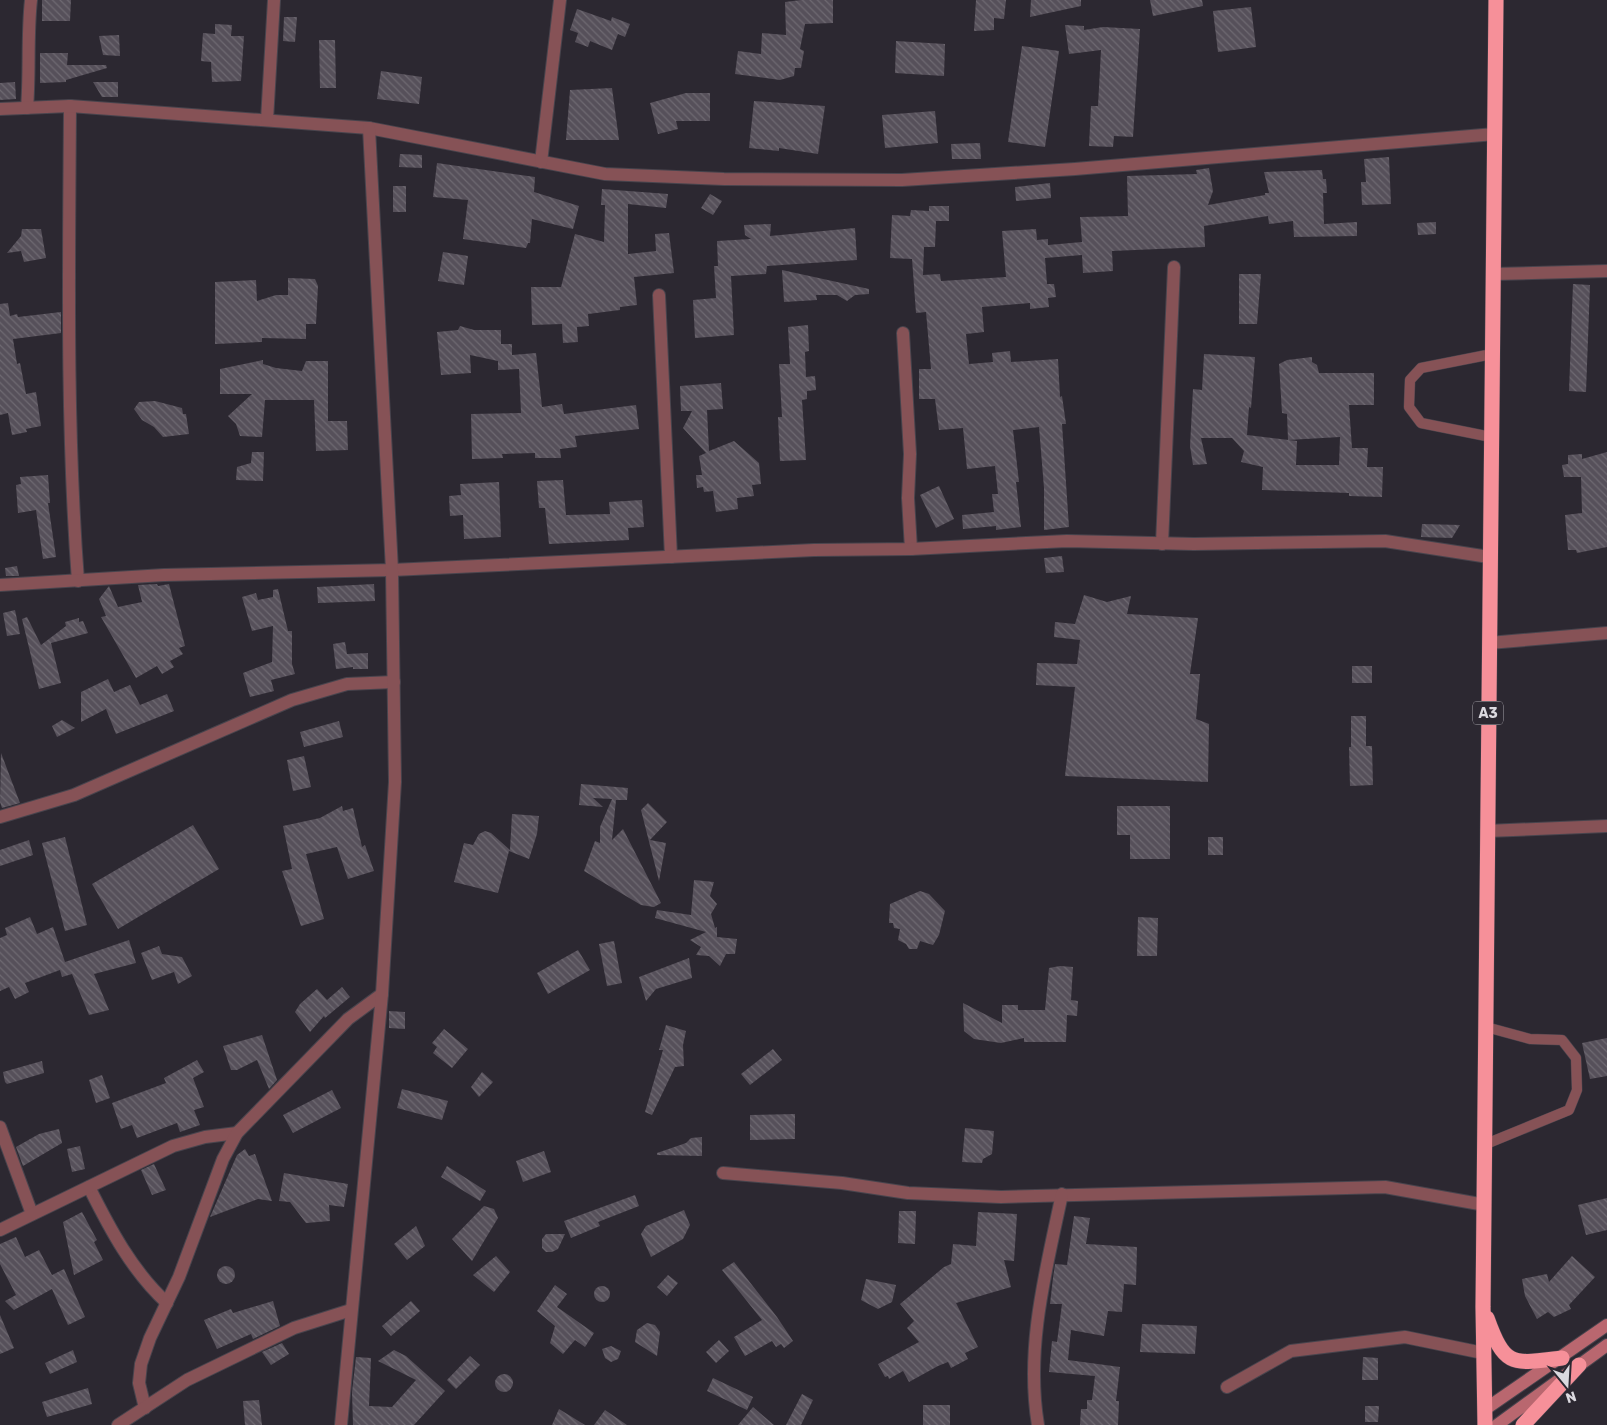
<svg xmlns="http://www.w3.org/2000/svg" width="1607" height="1425" font-family="Rubik,sans-serif">
  <style>
    .building { fill: url(#building-back-hatch) }
    .lines { fill: none; stroke-linecap: round; stroke-linejoin: round }
    .lane-casing { stroke: #48444d; stroke-width: 11 }
    .street-casing { stroke: #48444d; stroke-width: 14 }
    .secondary-casing { stroke: #48444d; stroke-width: 14 }
    .highway-casing { stroke: #48444d; stroke-width: 16 }
    .lane { stroke: #865256; stroke-width: 10 }
    .street { stroke: #865256; stroke-width: 12 }
    .secondary { stroke: #b9676f; stroke-width: 12 }
    .highway { stroke: #f69099; stroke-width: 15 }
    .labels { text-anchor: middle; stroke-width: 4; stroke-linejoin: round; paint-order: stroke }
    .shield { fill: #2c2831; stroke: #a6a4ab; stroke-width: 1 }
    .shield-label { font-size: 14px; font-weight: bold; fill: #dbd9df }
  </style>
  <defs>
    <pattern id="building-back-hatch" width="6" height="6" patternUnits="userSpaceOnUse" patternTransform="scale(1.25)"><rect width="6" height="6" fill="#56505a"/><path d="M-1 5l2 2M0 0l6 6M5-1l2 2" fill="none" stroke="#6e6971"/></pattern>
  </defs>
  <rect width="100%" height="100%" fill="#2c2831"/>
  <g class="building">
    <polygon points="42,0 71,0 70,21 42,21"/>
    <polygon points="801,0 833,0 833,23 805,24 800,49 804,51 801,68 795,68 794,76 780,80 735,74 738,51 761,54 762,33 786,35 785,2"/>
    <polygon points="976,0 1006,0 1004,19 994,18 994,30 974,31"/>
    <polygon points="1031,0 1081,0 1081,6 1030,17"/>
    <polygon points="1150,0 1202,0 1203,6 1153,16"/>
    <polygon points="1251,7 1256,47 1218,52 1213,11"/>
    <polygon points="577,9 611,21 612,17 630,24 625,37 618,34 612,50 590,41 588,47 575,42 578,33 570,30"/>
    <polygon points="284,17 297,17 295,42 283,41"/>
    <polygon points="215,24 232,25 231,36 244,36 241,81 212,82 211,62 201,61 203,33 215,34"/>
    <polygon points="1065,25 1084,26 1084,30 1103,27 1140,29 1133,137 1114,136 1113,147 1089,146 1091,106 1098,106 1101,50 1069,54"/>
    <polygon points="119,35 120,56 103,55 99,36"/>
    <polygon points="319,40 335,40 336,88 320,88"/>
    <polygon points="896,41 945,44 944,76 895,73"/>
    <polygon points="1022,46 1059,51 1045,147 1008,142"/>
    <polygon points="40,53 68,53 67,65 106,65 107,68 66,80 66,82 40,83"/>
    <polygon points="381,71 422,77 419,104 377,99"/>
    <polygon points="15,82 16,99 0,100 0,83"/>
    <polygon points="93,82 118,82 118,97 102,97"/>
    <polygon points="612,88 619,140 566,140 570,90"/>
    <polygon points="686,93 710,93 710,121 676,121 678,129 658,134 650,103"/>
    <polygon points="754,101 825,106 818,154 779,148 779,151 749,148"/>
    <polygon points="935,111 938,143 885,148 882,115"/>
    <polygon points="980,143 981,159 952,159 951,144"/>
    <polygon points="400,154 422,155 422,168 399,167"/>
    <polygon points="1389,157 1391,204 1362,205 1361,182 1366,182 1364,159"/>
    <polygon points="437,163 535,177 534,192 579,206 573,229 532,219 530,243 528,243 526,248 463,239 468,200 433,197"/>
    <polygon points="1209,168 1213,191 1208,205 1265,195 1265,193 1269,193 1264,172 1322,170 1323,179 1326,179 1327,193 1323,193 1324,224 1357,222 1357,236 1294,237 1293,221 1269,224 1268,216 1204,226 1205,247 1112,251 1113,271 1083,273 1082,255 1045,258 1047,284 1054,284 1056,297 1048,298 1049,307 1030,309 1030,303 982,307 984,332 966,334 969,364 993,362 992,353 1010,351 1011,362 1058,359 1060,397 1062,396 1066,424 1062,424 1069,527 1044,530 1044,488 1039,427 1013,430 1019,482 1016,482 1021,527 996,530 996,526 963,529 962,515 994,512 992,494 998,494 995,466 967,469 963,428 939,430 935,399 919,399 919,369 931,369 926,312 916,313 912,259 890,258 892,215 910,216 911,210 929,211 929,206 949,206 949,221 936,221 935,247 924,247 923,275 940,274 941,281 1006,277 1002,231 1036,229 1037,240 1048,239 1048,245 1082,242 1080,217 1128,216 1127,176 1197,174 1196,170"/>
    <polygon points="1050,183 1051,198 1016,201 1015,187"/>
    <rect x="393" y="186" width="13" height="26"/>
    <polygon points="602,189 668,194 666,208 628,204 628,254 656,251 655,234 669,233 674,273 634,277 637,305 620,307 620,310 588,314 589,326 577,327 578,342 563,343 562,324 532,325 531,287 561,287 575,234 604,242 605,205 601,205"/>
    <polygon points="710,194 722,201 713,215 701,208"/>
    <polygon points="1436,222 1436,234 1418,235 1417,223"/>
    <polygon points="771,224 770,236 855,228 857,260 767,266 766,274 731,276 734,335 695,338 693,300 716,298 714,266 718,266 717,241 751,239 745,235 744,225"/>
    <polygon points="22,229 41,229 46,258 24,262 21,251 7,253 21,236"/>
    <polygon points="443,252 468,256 464,285 438,281"/>
    <polygon points="782,270 869,289 869,294 855,295 847,301 837,295 816,295 817,300 784,302"/>
    <polygon points="1239,274 1261,274 1257,324 1239,324"/>
    <polygon points="288,278 315,279 318,286 316,324 306,324 306,339 262,338 262,342 215,344 215,282 256,280 257,301 276,295 288,295"/>
    <polygon points="1573,284 1590,285 1586,392 1569,391"/>
    <polygon points="8,303 10,316 17,314 18,317 61,312 61,333 13,339 17,364 20,363 26,394 36,392 41,426 26,429 27,432 12,435 8,413 0,415 0,304"/>
    <polygon points="808,325 809,351 805,352 806,377 815,376 816,390 807,391 807,399 802,400 806,460 780,461 778,417 782,417 779,364 790,364 788,327"/>
    <polygon points="460,326 474,330 501,330 501,344 512,344 512,355 536,353 542,407 562,404 564,414 636,405 639,429 575,436 577,447 560,449 561,458 535,458 535,453 502,454 503,458 472,459 471,414 521,413 519,369 498,370 498,361 470,355 471,373 441,375 437,332 458,330"/>
    <polygon points="1204,354 1255,357 1251,408 1249,407 1247,435 1297,441 1296,465 1339,465 1340,437 1288,440 1287,414 1282,413 1279,364 1287,360 1312,357 1312,362 1317,365 1319,373 1374,373 1374,405 1349,405 1352,448 1368,448 1367,467 1383,467 1382,497 1349,496 1349,493 1262,490 1263,467 1241,462 1244,451 1232,438 1201,438 1207,464 1193,465 1190,446 1193,389 1202,390"/>
    <polygon points="263,360 263,364 276,368 302,371 306,361 328,361 328,421 347,421 348,450 316,451 314,400 265,400 262,437 240,436 236,424 228,416 252,394 220,394 220,369"/>
    <polygon points="721,383 723,409 707,410 709,451 734,441 759,463 761,484 752,485 754,496 737,498 738,509 716,512 713,491 704,492 703,487 697,488 696,475 702,475 699,456 706,453 683,428 692,411 681,411 680,386"/>
    <polygon points="155,401 182,408 183,414 186,414 189,434 163,437 154,427 142,420 134,409 139,402"/>
    <polygon points="252,452 264,452 263,481 236,480 237,467 251,463"/>
    <polygon points="1607,452 1607,547 1577,553 1576,550 1568,550 1565,515 1582,513 1581,477 1564,477 1562,465 1568,464 1568,455 1582,454 1582,459"/>
    <polygon points="48,475 50,503 48,503 56,557 43,559 36,510 18,513 16,485 21,484 20,477"/>
    <polygon points="563,480 566,515 610,514 609,502 642,500 644,527 628,528 629,540 549,544 545,508 539,508 537,481"/>
    <polygon points="499,482 501,537 464,539 463,515 450,516 449,496 461,495 460,484"/>
    <polygon points="939,486 954,519 936,528 920,495"/>
    <polygon points="1422,524 1460,525 1452,538 1421,537"/>
    <polygon points="1062,556 1064,572 1046,573 1044,558"/>
    <polygon points="17,566 19,576 6,576 5,568"/>
    <polygon points="157,584 158,586 169,584 185,646 179,648 183,654 170,661 174,667 162,674 157,666 136,678 101,617 106,616 99,599 109,586 118,607 142,602 138,585"/>
    <polygon points="374,584 375,601 318,603 317,587"/>
    <polygon points="278,589 288,631 292,631 292,664 295,674 271,680 274,691 250,697 243,673 272,662 273,626 252,631 242,597 256,593 258,600 273,597 273,590"/>
    <polygon points="1084,595 1107,602 1131,596 1127,614 1198,618 1190,674 1200,674 1196,719 1209,724 1208,782 1065,776 1075,687 1036,685 1037,663 1077,664 1080,640 1054,637 1055,622 1075,624"/>
    <polygon points="15,610 20,634 7,636 3,613"/>
    <polygon points="27,617 41,645 66,626 65,622 79,618 79,622 83,621 88,633 51,643 61,683 39,689 22,619"/>
    <polygon points="345,642 347,654 368,653 368,669 353,669 353,667 336,669 333,644"/>
    <rect x="1352" y="666" width="20" height="17"/>
    <polygon points="108,679 114,692 130,685 140,705 167,694 174,711 116,734 106,709 81,722 81,692"/>
    <polygon points="1351,716 1366,716 1366,746 1372,746 1373,785 1350,786 1349,747 1351,747"/>
    <polygon points="62,720 75,728 57,737 52,726"/>
    <polygon points="339,721 343,737 304,747 300,732"/>
    <polygon points="1,753 20,803 2,808 0,802"/>
    <polygon points="304,756 311,787 293,791 287,760"/>
    <polygon points="581,784 628,788 627,800 616,800 612,840 623,829 661,903 654,907 641,905 584,871 595,841 600,843 600,827 612,799 593,798 603,807 579,805"/>
    <polygon points="648,803 667,822 650,840 666,843 659,881 641,810"/>
    <polygon points="342,806 343,811 353,808 362,847 365,845 374,871 348,879 337,847 306,854 324,919 301,926 282,871 292,869 283,826 320,818"/>
    <polygon points="1117,806 1170,806 1170,859 1130,859 1130,835 1117,835"/>
    <polygon points="512,814 539,816 537,834 529,859 509,851 498,893 454,882 464,843 473,845 479,834 485,831 491,833 510,850"/>
    <polygon points="193,825 219,869 118,929 92,884"/>
    <polygon points="65,837 87,925 65,931 42,843"/>
    <rect x="1208" y="837" width="15" height="18"/>
    <polygon points="29,840 33,855 0,866 0,850"/>
    <polygon points="694,880 714,882 710,896 717,904 711,914 715,928 717,927 717,937 737,939 735,954 726,954 720,966 709,956 696,955 701,947 690,940 706,932 655,918 657,910 691,915"/>
    <polygon points="920,891 929,894 945,911 939,935 933,945 920,941 917,949 909,949 906,944 898,940 900,929 894,928 893,923 889,923 890,904"/>
    <polygon points="30,917 37,934 53,927 65,962 129,940 136,963 94,974 109,1010 89,1015 72,974 62,977 60,970 25,983 29,992 15,999 9,987 0,991 0,938 7,935 5,928"/>
    <polygon points="1138,917 1158,918 1157,956 1137,956"/>
    <polygon points="614,941 622,983 607,986 599,944"/>
    <polygon points="159,946 162,954 182,957 192,976 178,984 174,972 152,980 141,953"/>
    <polygon points="578,950 590,970 548,994 537,973"/>
    <polygon points="689,958 692,978 656,989 646,1001 639,977"/>
    <polygon points="1060,966 1073,967 1071,1000 1078,1001 1077,1016 1067,1015 1066,1042 1024,1042 1024,1038 1001,1043 974,1039 964,1031 963,1003 1002,1023 1002,1005 1018,1005 1018,1010 1045,1010 1049,968"/>
    <polygon points="342,987 350,997 325,1018 324,1016 310,1032 295,1012 300,1004 317,989 327,1000"/>
    <polygon points="389,1011 405,1012 405,1029 389,1028"/>
    <polygon points="666,1025 686,1031 683,1045 684,1066 675,1067 652,1115 645,1112 663,1050 659,1050"/>
    <polygon points="444,1029 468,1049 452,1068 433,1053 437,1047 432,1043"/>
    <polygon points="262,1035 277,1080 269,1089 257,1060 237,1070 231,1070 223,1046"/>
    <polygon points="1607,1038 1607,1076 1590,1079 1582,1043"/>
    <polygon points="773,1049 782,1060 750,1085 741,1074"/>
    <polygon points="197,1060 204,1072 193,1078 204,1107 194,1110 200,1125 180,1132 177,1123 137,1138 132,1125 121,1129 112,1103 166,1083 164,1078"/>
    <polygon points="42,1061 44,1073 7,1084 5,1082 3,1072"/>
    <polygon points="482,1072 493,1082 479,1097 471,1087"/>
    <polygon points="102,1075 110,1098 96,1103 89,1080"/>
    <polygon points="402,1089 448,1101 442,1120 397,1108"/>
    <polygon points="332,1090 341,1108 293,1133 283,1115"/>
    <polygon points="795,1114 795,1139 750,1140 750,1115"/>
    <polygon points="965,1128 994,1131 992,1154 983,1159 982,1163 962,1162"/>
    <polygon points="59,1129 62,1143 23,1166 16,1147 39,1134"/>
    <polygon points="702,1137 702,1156 657,1155 657,1153 686,1143 691,1138"/>
    <polygon points="80,1146 85,1169 72,1172 67,1149"/>
    <polygon points="245,1149 249,1156 255,1154 272,1201 258,1199 210,1217 237,1155"/>
    <polygon points="544,1151 551,1172 523,1182 516,1161"/>
    <polygon points="154,1164 166,1190 152,1195 141,1170"/>
    <polygon points="447,1166 486,1191 480,1201 441,1177"/>
    <polygon points="284,1173 348,1184 344,1207 329,1205 330,1221 306,1223 290,1202 279,1201"/>
    <polygon points="635,1195 639,1206 598,1222 600,1226 571,1238 564,1221"/>
    <polygon points="1607,1198 1607,1230 1586,1235 1578,1205"/>
    <polygon points="484,1206 494,1209 498,1218 472,1261 452,1239"/>
    <polygon points="684,1210 690,1225 683,1239 651,1257 641,1234 646,1226"/>
    <polygon points="899,1211 916,1211 915,1244 898,1243"/>
    <polygon points="82,1212 97,1240 94,1242 103,1260 74,1275 63,1222"/>
    <polygon points="978,1212 1017,1214 1014,1261 1004,1260 1011,1287 956,1303 978,1347 965,1353 968,1359 951,1368 948,1362 938,1366 909,1382 903,1371 889,1379 888,1376 885,1377 878,1364 919,1342 907,1328 914,1321 900,1304 944,1267 951,1264 953,1244 976,1246"/>
    <polygon points="1074,1216 1090,1218 1086,1244 1137,1247 1136,1285 1124,1284 1122,1312 1108,1311 1104,1336 1071,1330 1068,1360 1120,1367 1116,1401 1119,1401 1118,1425 1080,1425 1081,1409 1087,1409 1087,1400 1092,1400 1095,1376 1049,1372 1052,1341 1057,1342 1062,1304 1050,1304 1053,1278 1055,1264 1067,1265"/>
    <polygon points="416,1226 425,1246 407,1260 394,1244"/>
    <polygon points="546,1234 565,1234 558,1249 552,1252 546,1252 542,1248 542,1239"/>
    <polygon points="16,1237 25,1257 39,1250 52,1275 64,1269 85,1317 68,1325 52,1289 14,1310 5,1301 16,1295 0,1264 0,1244"/>
    <polygon points="496,1256 510,1272 494,1292 473,1275"/>
    <polygon points="1572,1256 1595,1277 1569,1305 1571,1309 1554,1317 1548,1312 1537,1319 1525,1296 1522,1279 1547,1274 1549,1282"/>
    <polygon points="734,1262 777,1317 793,1341 784,1348 781,1344 776,1347 772,1341 745,1356 734,1337 762,1320 722,1270"/>
    <circle cx="226" cy="1275" r="9"/>
    <polygon points="668,1275 678,1283 667,1296 657,1287"/>
    <polygon points="866,1279 896,1285 892,1302 878,1309 861,1300"/>
    <polygon points="555,1285 567,1294 557,1307 594,1333 585,1347 575,1340 563,1354 550,1343 555,1326 537,1311"/>
    <circle cx="602" cy="1294" r="8"/>
    <polygon points="273,1301 280,1326 253,1339 251,1334 217,1349 204,1320 231,1309 233,1313"/>
    <polygon points="411,1301 420,1311 391,1336 382,1326"/>
    <polygon points="0,1315 14,1348 0,1354"/>
    <polygon points="647,1323 655,1325 660,1332 657,1356 635,1342 637,1330"/>
    <polygon points="1142,1324 1197,1326 1195,1354 1140,1352"/>
    <polygon points="719,1340 729,1351 716,1363 706,1352"/>
    <polygon points="282,1343 289,1354 271,1365 262,1352"/>
    <polygon points="611,1346 621,1351 618,1359 611,1362 605,1358 602,1349"/>
    <polygon points="73,1350 77,1362 50,1374 45,1363"/>
    <polygon points="394,1350 406,1356 445,1391 414,1425 353,1425 352,1392 356,1357 371,1358 369,1406 392,1407 416,1380 378,1361"/>
    <polygon points="470,1356 480,1365 456,1389 447,1380"/>
    <polygon points="1363,1357 1378,1358 1378,1380 1362,1380"/>
    <circle cx="504" cy="1383" r="9"/>
    <polygon points="713,1378 753,1397 747,1410 707,1391"/>
    <polygon points="88,1388 92,1404 47,1417 42,1402"/>
    <polygon points="802,1394 813,1400 801,1425 786,1425"/>
    <polygon points="259,1400 262,1425 245,1425 243,1401"/>
    <rect x="923" y="1405" width="27" height="20"/>
    <polygon points="1365,1406 1379,1406 1378,1422 1365,1422"/>
    <polygon points="753,1407 774,1425 738,1425"/>
    <polygon points="559,1409 585,1425 552,1425"/>
    <polygon points="605,1410 627,1425 594,1425"/>
  </g>
  <g class="lines">
    <defs>
      <g id="lane">
        <polyline points="1491,437 1421,423 1409,407 1410,380 1421,368 1492,354"/>
        <polyline points="1486,1144 1569,1110 1577,1090 1576,1058 1562,1040 1530,1039 1486,1027"/>
      </g>
      <g id="street">
        <path d="M70,106C69,264 66,422 78,581"/>
        <path d="M27,108C30,72 27,36 31,0"/>
        <polyline points="0,109 70,106 369,128 605,174 724,179 902,180 1075,169 1495,134"/>
        <polyline points="267,120 274,0"/>
        <polyline points="541,162 560,0"/>
        <polyline points="1493,274 1607,271"/>
        <polyline points="659,295 671,557"/>
        <polyline points="903,333 910,454 908,498 911,549"/>
        <polyline points="1162,544 1174,267"/>
        <polyline points="0,585 164,575 392,570 814,550 911,549 1067,541 1194,544 1385,541 1489,557"/>
        <polyline points="1489,643 1607,633"/>
        <polyline points="0,817 74,795 292,700 347,684 394,682"/>
        <polyline points="1487,831 1607,826"/>
        <polyline points="0,1127 32,1214"/>
        <polyline points="723,1173 842,1183 908,1193 1001,1197 1385,1187 1485,1205"/>
        <path d="M89,1187C110,1229 132,1271 167,1303"/>
        <polyline points="0,1230 173,1146 205,1137 237,1133"/>
        <polyline points="1227,1387 1291,1351 1405,1337 1483,1353"/>
        <polyline points="145,1408 139,1383 141,1364 150,1338 179,1277 223,1159 237,1133 348,1019 382,994"/>
        <polyline points="118,1425 187,1380 294,1328 351,1310"/>
        <polyline points="341,1425 382,994 395,782 392,570 369,128"/>
        <path d="M1038,1425C1025,1348 1046,1270 1062,1194"/>
      </g>
      <g id="secondary">
        <polyline points="1484,1410 1607,1325"/>
        <polyline points="1497,1425 1607,1345"/>
      </g>
      <g id="highway">
        <path d="M1487,1318C1505,1368 1512,1364 1562,1358"/>
        <polyline points="1485,1425 1483,1307 1496,0"/>
        <polyline points="1523,1425 1579,1365"/>
      </g>
    </defs>
    <use href="#lane" class="lane-casing"/>
    <use href="#street" class="street-casing"/>
    <use href="#secondary" class="secondary-casing"/>
    <use href="#highway" class="highway-casing"/>
    <use href="#lane" class="lane"/>
    <use href="#street" class="street"/>
    <use href="#secondary" class="secondary"/>
    <use href="#highway" class="highway"/>
  </g>
  <g class="labels">
    <rect class="shield" x="1473" y="701.5" width="30" height="23" rx="4"/>
    <g class="shield-label">
      <text x="1488" y="718">A3</text>
    </g>
  </g>
  <g transform="translate(1567 1385) rotate(162)" stroke="#2c2831" stroke-width="4" paint-order="stroke">
  <path d="M0-4L9 19L0 12L-9 19Z" fill="#dbd9df"/>
  <text y="-8" font-size="14" font-weight="bold" text-anchor="middle" fill="#dbd9df">N</text>
  </g>
</svg>
